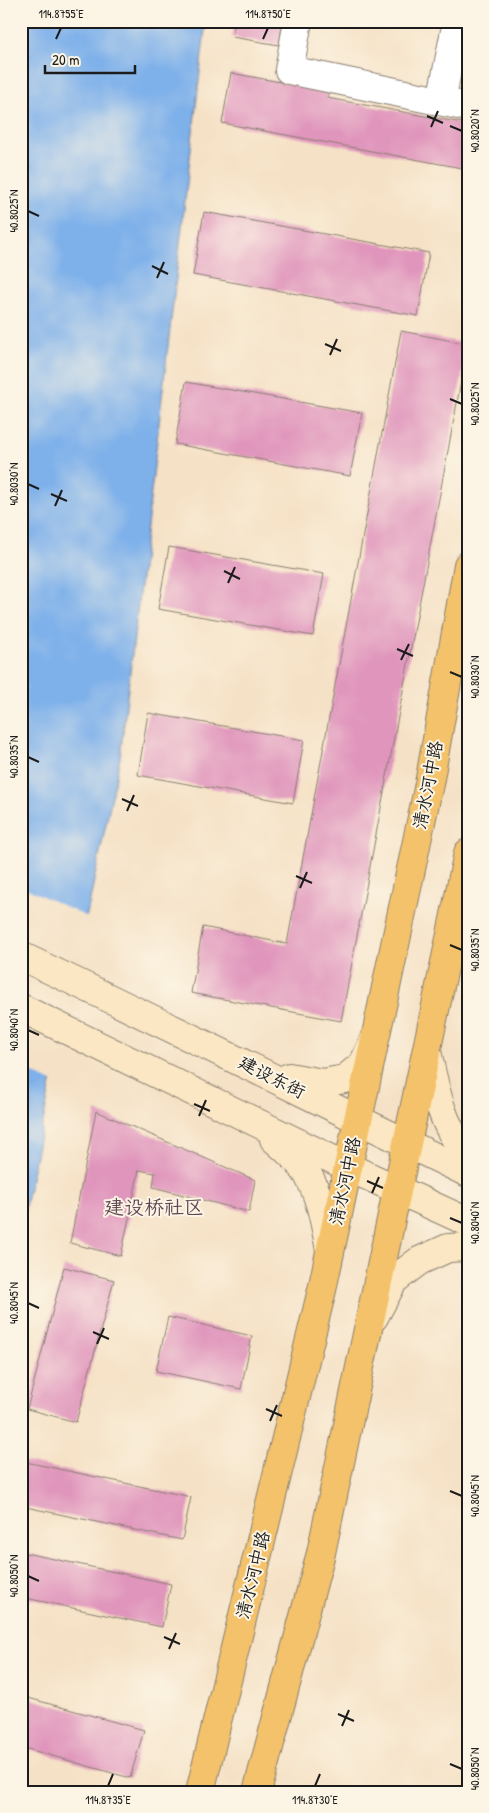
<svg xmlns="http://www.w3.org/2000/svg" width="489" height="1813" font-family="'Patrick Hand','LXGW WenKai TC',sans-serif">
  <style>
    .water { fill: #7eb0ea; stroke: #4d6683 }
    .pier { fill: #f5e1c5 }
    .building { fill: #e095bc }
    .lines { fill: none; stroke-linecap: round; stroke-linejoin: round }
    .street-casing { stroke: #887e70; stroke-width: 30 }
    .secondary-casing { stroke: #887e70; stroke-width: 30 }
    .primary-casing { stroke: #887e70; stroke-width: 30 }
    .street { stroke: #fff; stroke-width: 28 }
    .secondary { stroke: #fbe7c3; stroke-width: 28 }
    .primary { stroke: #f4c26a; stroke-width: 28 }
    .ticks { fill: none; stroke: #1c1c1c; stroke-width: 2 }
    .labels { text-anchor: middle; stroke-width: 4; stroke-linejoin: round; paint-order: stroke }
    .street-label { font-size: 18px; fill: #1c1c1c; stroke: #fcf5e5 }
    .quarter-label { font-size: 20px; fill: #614654; stroke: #fcf5e5 }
    .neatline { fill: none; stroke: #1c1c1c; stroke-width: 2 }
    .ticks-label { font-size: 12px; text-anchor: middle; fill: #1c1c1c }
  </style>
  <rect width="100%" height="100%" fill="#fcf5e5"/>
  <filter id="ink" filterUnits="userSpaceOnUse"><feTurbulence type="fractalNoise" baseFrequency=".02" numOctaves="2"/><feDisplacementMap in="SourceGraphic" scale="10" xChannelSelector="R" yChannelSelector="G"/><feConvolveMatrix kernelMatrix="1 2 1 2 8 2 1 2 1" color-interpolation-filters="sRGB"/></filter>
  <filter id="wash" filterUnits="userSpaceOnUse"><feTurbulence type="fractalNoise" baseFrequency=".0096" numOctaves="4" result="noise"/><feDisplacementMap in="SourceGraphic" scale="20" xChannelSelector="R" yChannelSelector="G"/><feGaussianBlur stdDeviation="1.12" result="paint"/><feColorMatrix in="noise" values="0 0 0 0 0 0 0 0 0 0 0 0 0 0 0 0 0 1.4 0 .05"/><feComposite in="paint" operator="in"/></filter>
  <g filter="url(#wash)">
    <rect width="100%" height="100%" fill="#f5e1c5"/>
    <polygon class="water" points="21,21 206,21 120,758 21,1226"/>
    <polygon class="pier" points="21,886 89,918 54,1083 21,1067"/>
    <g id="blocks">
      <g class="building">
        <polygon points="235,21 283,21 279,45 232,37"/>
        <polygon points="467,70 468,70 468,96 462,95"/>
        <polygon points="231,73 329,91 327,98 468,124 468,137 462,168 222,123"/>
        <polygon points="204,212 429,253 418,316 193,275"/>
        <polygon points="401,331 468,344 341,1021 191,993 203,927 287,944"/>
        <polygon points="186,382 362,413 350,476 175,444"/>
        <polygon points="169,547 324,574 313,636 158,609"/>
        <polygon points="148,713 304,740 293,803 138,775"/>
        <polygon points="96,1111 255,1180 249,1212 153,1187 155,1173 139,1170 121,1256 70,1243"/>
        <polygon points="64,1267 114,1280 76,1422 27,1409"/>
        <polygon points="168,1317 252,1336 241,1389 156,1371"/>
        <polygon points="21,1461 191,1497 182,1540 21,1506"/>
        <polygon points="21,1552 171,1584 162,1627 21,1597"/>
        <polygon points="21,1696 144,1730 130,1778 21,1747"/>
      </g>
    </g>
  </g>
  <g filter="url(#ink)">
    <use href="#blocks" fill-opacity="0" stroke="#887e70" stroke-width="1"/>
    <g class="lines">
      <defs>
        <g id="street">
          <polyline points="298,21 289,70 468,107"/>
          <polyline points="441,101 457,21"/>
        </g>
        <g id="secondary">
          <path d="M21,956C171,1027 319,1101 468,1173"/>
          <polyline points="21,1008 348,1167 468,1222"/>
          <path d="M427,1051C434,1083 442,1131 468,1153"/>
          <polyline points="289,1077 323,1083 345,1079 363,1064 374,1040"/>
          <path d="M274,1139C286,1149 300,1162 308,1175C321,1198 325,1225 330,1250"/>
          <polyline points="374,1317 394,1280 419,1261 448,1248 468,1247"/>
        </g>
        <g id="primary">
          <polyline points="200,1792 322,1290 429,784 468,565"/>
          <polyline points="257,1792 321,1553 468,853"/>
        </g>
      </defs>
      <use href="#street" class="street-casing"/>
      <use href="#secondary" class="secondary-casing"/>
      <use href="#primary" class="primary-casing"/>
      <use href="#street" class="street"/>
      <use href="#secondary" class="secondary"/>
      <use href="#primary" class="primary"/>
    </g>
  </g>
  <path class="ticks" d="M56,39L61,28M263,39L268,28M427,116L443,123M450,126L462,131M431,127L438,111M28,211L39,216M152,266L168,274M157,278L164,262M325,344L341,351M330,355L337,339M450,399L462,404M28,484L39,489M51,494L67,501M55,506L62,490M224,571L240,579M228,583L235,567M397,649L413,656M401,660L409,644M450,672L462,677M28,757L39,762M122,799L138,806M127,811L134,795M296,876L312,883M300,888L307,872M450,945L462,950M28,1030L39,1035M194,1104L210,1111M199,1116L206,1100M367,1181L383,1188M372,1193L379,1177M450,1218L462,1223M28,1303L39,1308M93,1332L109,1339M97,1344L104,1328M266,1409L282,1416M270,1421L277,1405M450,1491L462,1496M28,1576L39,1581M164,1637L180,1644M169,1649L176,1633M338,1714L354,1721M342,1726L349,1710M450,1764L462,1769M108,1786L113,1774M315,1786L320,1774"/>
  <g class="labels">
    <g class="street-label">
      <text transform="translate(428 785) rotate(-79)" y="6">清水河中路</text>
      <text transform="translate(272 1077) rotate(27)" y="6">建设东街</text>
      <text transform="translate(345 1181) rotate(-78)" y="6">清水河中路</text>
      <text transform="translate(253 1575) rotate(-76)" y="6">清水河中路</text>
    </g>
    <g class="quarter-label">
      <text x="154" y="1214">建设桥社区</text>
    </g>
  </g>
  <rect width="489" height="1813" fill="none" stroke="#fcf5e5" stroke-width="55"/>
  <path d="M45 65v8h90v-8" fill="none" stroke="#1c1c1c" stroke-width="2.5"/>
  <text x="52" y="65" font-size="15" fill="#1c1c1c" stroke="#fcf5e5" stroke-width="4" paint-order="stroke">20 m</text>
  <rect x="28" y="28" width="434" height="1758" class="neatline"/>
  <g class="ticks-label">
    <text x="61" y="18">114.8755°E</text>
    <text x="268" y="18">114.8750°E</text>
    <text transform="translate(475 131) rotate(-90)" y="4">40.8020°N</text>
    <text transform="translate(14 211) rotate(-90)" y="4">40.8025°N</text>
    <text transform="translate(475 404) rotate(-90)" y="4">40.8025°N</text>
    <text transform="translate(14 484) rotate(-90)" y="4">40.8030°N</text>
    <text transform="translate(475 677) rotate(-90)" y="4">40.8030°N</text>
    <text transform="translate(14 757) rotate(-90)" y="4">40.8035°N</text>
    <text transform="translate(475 950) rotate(-90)" y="4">40.8035°N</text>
    <text transform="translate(14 1030) rotate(-90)" y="4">40.8040°N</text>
    <text transform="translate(475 1223) rotate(-90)" y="4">40.8040°N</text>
    <text transform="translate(14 1303) rotate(-90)" y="4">40.8045°N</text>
    <text transform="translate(475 1496) rotate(-90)" y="4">40.8045°N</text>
    <text transform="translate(14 1576) rotate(-90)" y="4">40.8050°N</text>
    <text transform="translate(475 1769) rotate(-90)" y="4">40.8050°N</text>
    <text x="108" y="1804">114.8735°E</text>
    <text x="315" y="1804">114.8730°E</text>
  </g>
</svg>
